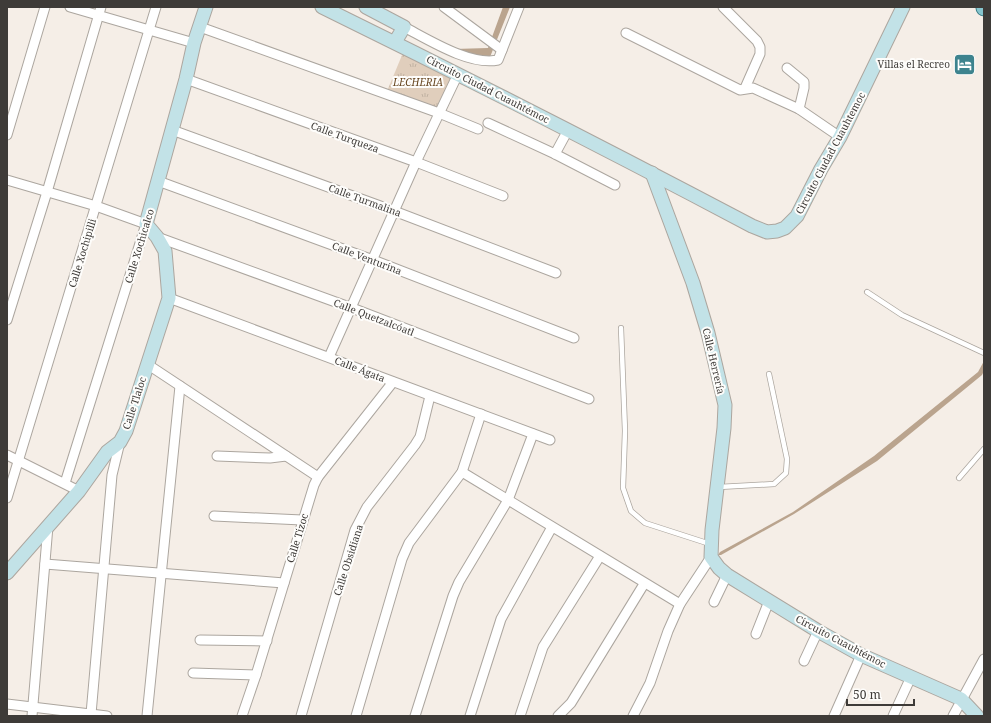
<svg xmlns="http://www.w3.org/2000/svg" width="991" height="723" font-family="'Noto Serif',serif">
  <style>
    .park { fill: url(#park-tufts) }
    .water { fill: #baa48e }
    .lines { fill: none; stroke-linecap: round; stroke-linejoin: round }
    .lane-casing { stroke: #aca69f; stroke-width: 6 }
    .street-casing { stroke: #aca69f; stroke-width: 11 }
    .secondary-casing { stroke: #aca69f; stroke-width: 15 }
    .primary-casing { stroke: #387b85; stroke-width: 17 }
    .lane { stroke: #fff; stroke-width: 4.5 }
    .street { stroke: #fff; stroke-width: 9 }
    .secondary { stroke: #c2e2e7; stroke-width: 13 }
    .primary { stroke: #86c5ce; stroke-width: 15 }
    .labels { text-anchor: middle; stroke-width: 4; stroke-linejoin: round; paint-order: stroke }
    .poi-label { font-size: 10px; fill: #3e3b38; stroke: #fefdfb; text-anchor: end }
    .park-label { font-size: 10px; font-style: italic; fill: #65441e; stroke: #fefdfb }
    .street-label { font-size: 10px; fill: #3e3b38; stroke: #fefdfb }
  </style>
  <defs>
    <pattern id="park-tufts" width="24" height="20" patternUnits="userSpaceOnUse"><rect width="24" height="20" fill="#e0cebc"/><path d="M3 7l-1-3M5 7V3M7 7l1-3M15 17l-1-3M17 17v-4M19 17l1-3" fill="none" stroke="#c1b2a2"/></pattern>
  </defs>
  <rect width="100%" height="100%" fill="#f5eee7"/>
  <polygon class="park" points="405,48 456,75 438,115 385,96"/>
  <g class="water">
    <polygon points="503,7 510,7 490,57 458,54 454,49 488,48"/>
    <polygon points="984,361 984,371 982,375 877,461 794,514 721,555 718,555 720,552 793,512 874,456 978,372"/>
  </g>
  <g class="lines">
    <defs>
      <g id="lane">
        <polyline points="867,292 902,315 984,353"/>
        <polyline points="621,328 625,431 623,488 631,511 645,523 710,544"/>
        <polyline points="959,478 984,449"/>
        <polyline points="719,487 774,484 786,473 787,459 769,374"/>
      </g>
      <g id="street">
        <polyline points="70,7 194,43"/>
        <polyline points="444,7 502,50"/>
        <polyline points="723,7 757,41 760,47 760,54 745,88"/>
        <polyline points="200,27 439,113 478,129"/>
        <path d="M404,27C429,40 470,66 498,60L519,7"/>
        <polyline points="626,33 740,90 753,88 799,109 840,137"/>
        <polyline points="787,68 804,82 804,88 799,109"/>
        <polyline points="186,79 416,162 503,196"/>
        <polyline points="488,123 555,154 615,185"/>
        <polyline points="172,130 394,211 556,273"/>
        <polyline points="7,135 45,7"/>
        <polyline points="555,154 568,130"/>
        <polyline points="7,180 96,206 146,224 65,483"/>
        <polyline points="158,181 373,260 574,338"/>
        <polyline points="157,237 352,308 589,399"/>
        <polyline points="169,298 550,440"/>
        <polyline points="7,320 47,192 101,7"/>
        <polyline points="329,357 416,162 458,74"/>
        <polyline points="147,364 318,477"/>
        <polyline points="7,455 79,491"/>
        <polyline points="217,456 270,458 286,456"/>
        <polyline points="462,472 680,604"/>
        <polyline points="7,498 156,7"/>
        <polyline points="214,516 302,520"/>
        <polyline points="45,564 284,583"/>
        <polyline points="714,602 727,575"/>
        <polyline points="756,634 769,601"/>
        <polyline points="200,640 267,641"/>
        <polyline points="804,661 818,631"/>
        <polyline points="193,673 256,675"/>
        <polyline points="7,704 107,716"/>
        <polyline points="91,714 112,475 120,442"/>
        <polyline points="32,716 48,526"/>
        <polyline points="147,716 180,386"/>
        <polyline points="242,716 256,675 314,485 318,477 393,382"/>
        <polyline points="301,716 355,530 367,507 415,445 420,437 430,396"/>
        <polyline points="356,716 402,559 409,543 462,472 481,414"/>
        <polyline points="415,716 453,596 459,582 508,500 533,434"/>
        <polyline points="470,716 501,619 552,527"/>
        <polyline points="520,716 543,647 600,556"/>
        <polyline points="558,716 571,703 644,584"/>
        <polyline points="633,716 650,683 668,631 680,604 711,557"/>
        <polyline points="834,716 861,655"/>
        <polyline points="893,716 911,677"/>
        <polyline points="953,716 984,659"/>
      </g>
      <g id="secondary">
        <path d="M322,7C467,78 610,151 752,226L767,232L777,231L785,228L797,216L821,169L840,137L903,7"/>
        <polyline points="366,7 404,27 395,42"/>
        <polyline points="652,173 693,283 708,333 725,405 724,428 712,530 711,557 719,568 727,575 818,631 861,655 961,699 977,716"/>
        <polyline points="7,573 79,491 107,452 120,442 126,431 169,298 165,251 157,237 146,224 186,79 194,43 206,7"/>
      </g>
      <polyline id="primary" points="984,7 984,8"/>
    </defs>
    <use href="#lane" class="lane-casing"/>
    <use href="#street" class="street-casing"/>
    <use href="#secondary" class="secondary-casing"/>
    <use href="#primary" class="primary-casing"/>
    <use href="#lane" class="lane"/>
    <use href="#street" class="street"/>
    <use href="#secondary" class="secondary"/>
    <use href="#primary" class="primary"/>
  </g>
  <defs>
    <symbol id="hotel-square" viewBox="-11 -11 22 22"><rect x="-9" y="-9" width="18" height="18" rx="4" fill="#3d838e" stroke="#fefdfb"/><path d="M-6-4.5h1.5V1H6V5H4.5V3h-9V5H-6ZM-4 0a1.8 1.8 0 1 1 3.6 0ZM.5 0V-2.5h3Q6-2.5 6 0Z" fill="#fff"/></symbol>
  </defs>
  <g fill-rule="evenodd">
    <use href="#hotel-square" x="952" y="52" width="25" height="25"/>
  </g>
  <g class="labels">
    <g class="poi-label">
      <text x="950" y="68">Villas el Recreo</text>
    </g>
    <g class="park-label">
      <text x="418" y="86">LECHERIA</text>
    </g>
    <g class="street-label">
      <text transform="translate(488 89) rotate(27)" y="4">Circuito Ciudad Cuauhtémoc</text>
      <text transform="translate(345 137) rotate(20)" y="4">Calle Turqueza</text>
      <text transform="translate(830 153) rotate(-62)" y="4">Circuito Ciudad Cuauhtemoc</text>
      <text transform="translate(365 200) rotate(20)" y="4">Calle Turmalina</text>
      <text transform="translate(139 246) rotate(-73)" y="4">Calle Xochicalco</text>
      <text transform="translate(82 253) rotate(-73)" y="4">Calle Xochipilli</text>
      <text transform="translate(367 258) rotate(21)" y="4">Calle Venturina</text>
      <text transform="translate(374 317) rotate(21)" y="4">Calle Quetzalcóatl</text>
      <text transform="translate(714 361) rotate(77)" y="4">Calle Herrería</text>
      <text transform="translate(360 369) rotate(21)" y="4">Calle Ágata</text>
      <text transform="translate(134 403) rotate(-72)" y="4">Calle Tlaloc</text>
      <text transform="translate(297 538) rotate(-73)" y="4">Calle Tizoc</text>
      <text transform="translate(348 560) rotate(-72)" y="4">Calle Obsidiana</text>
      <text transform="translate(841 641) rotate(28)" y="4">Circuito Cuauhtémoc</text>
    </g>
  </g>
  <rect width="991" height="723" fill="none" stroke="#3e3b38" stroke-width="16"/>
  <path d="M847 699v6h67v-6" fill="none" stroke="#3e3b38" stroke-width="2"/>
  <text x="853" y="699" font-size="12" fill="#3e3b38" stroke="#fefdfb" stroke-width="3" paint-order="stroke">50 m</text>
</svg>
